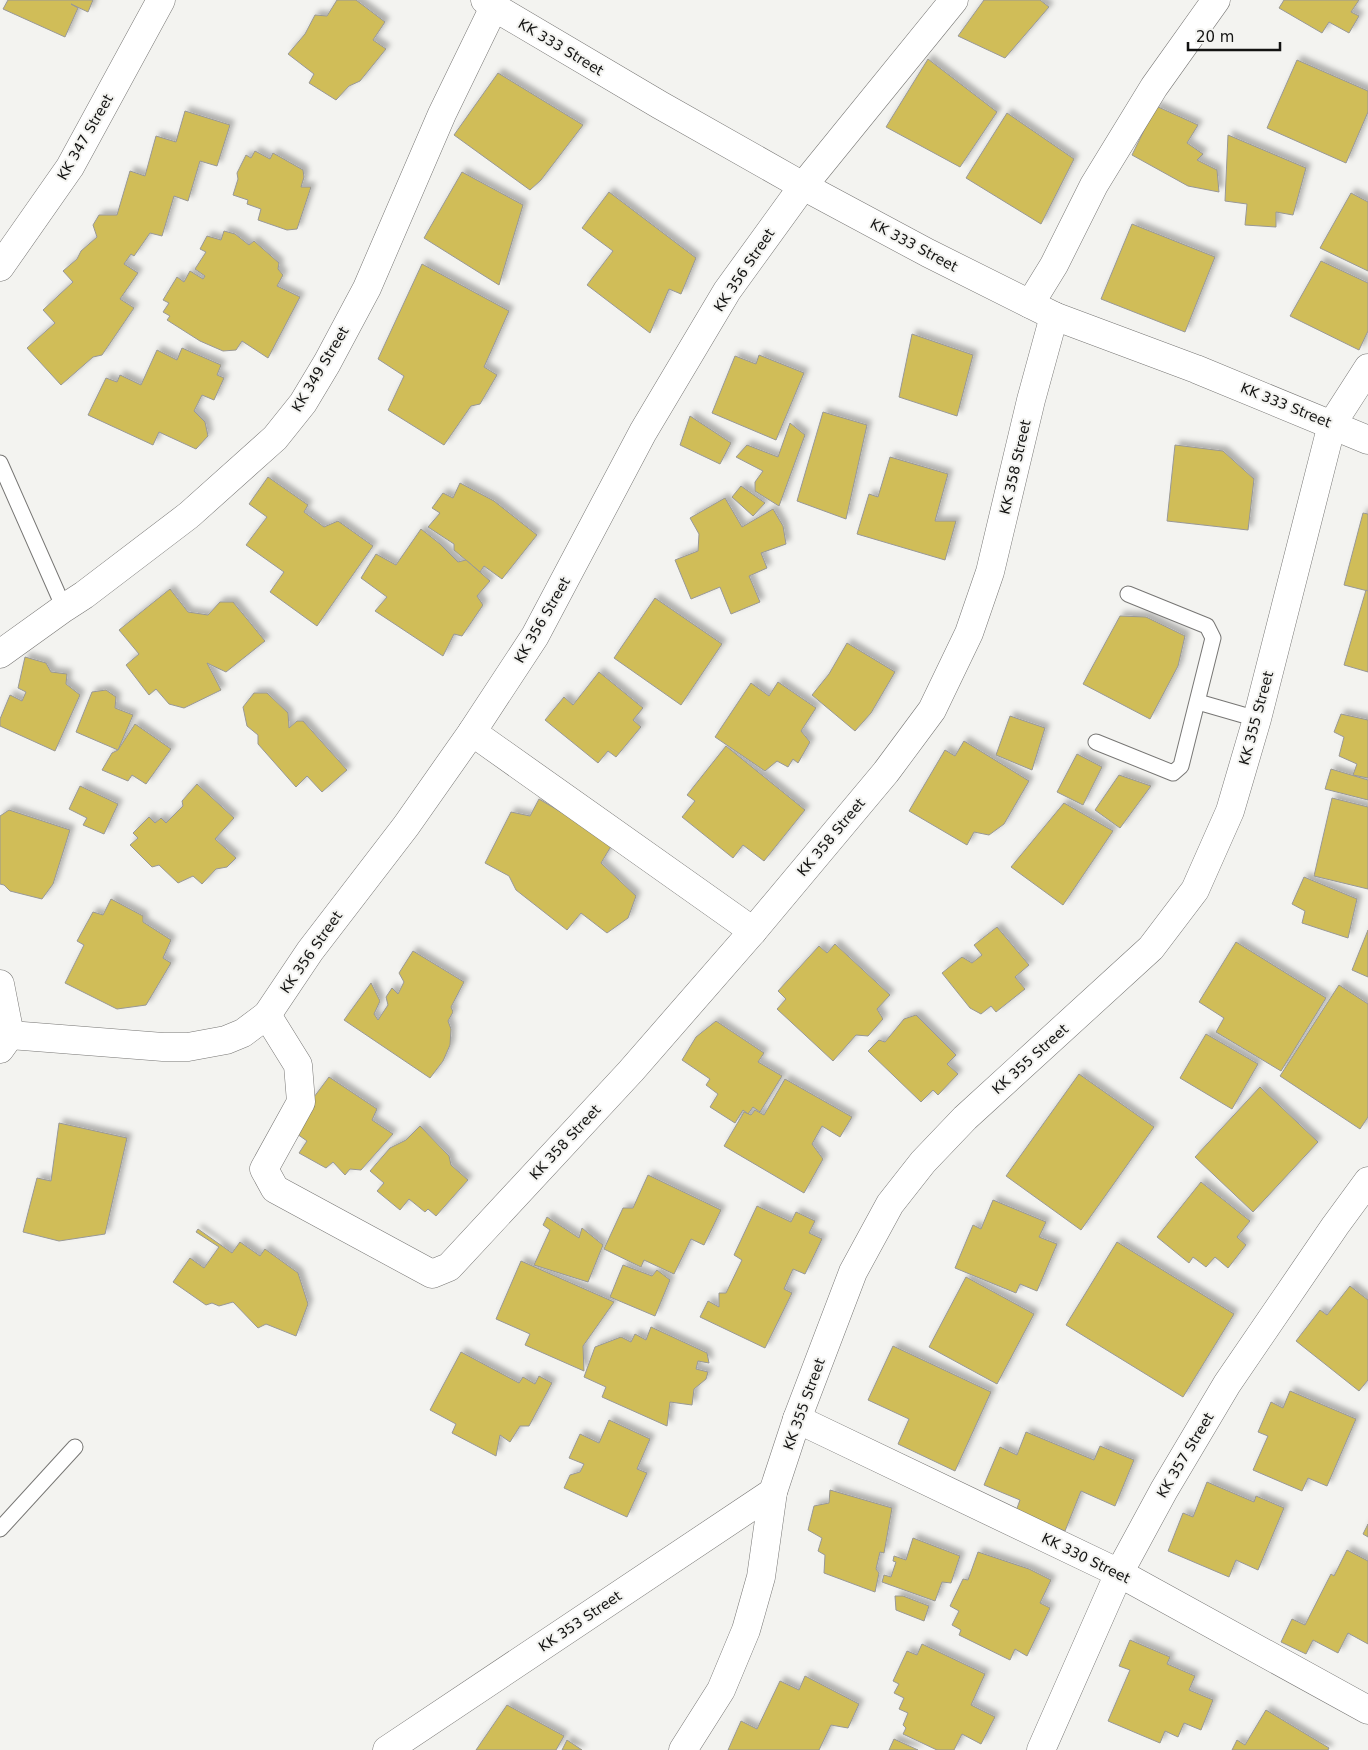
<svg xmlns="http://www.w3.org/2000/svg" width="1368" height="1750" font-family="'DejaVu Sans',sans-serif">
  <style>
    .building { fill: #d0bd58; stroke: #999896; filter: url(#shadow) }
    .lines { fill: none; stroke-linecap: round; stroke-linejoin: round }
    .service-casing { stroke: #777674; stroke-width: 17 }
    .minor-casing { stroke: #777674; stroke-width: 29 }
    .service { stroke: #fff; stroke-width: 15 }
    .minor { stroke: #fff; stroke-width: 28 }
    .labels { text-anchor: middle; stroke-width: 4; stroke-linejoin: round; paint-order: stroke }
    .street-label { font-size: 14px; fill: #131312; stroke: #f3f3f0 }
  </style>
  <defs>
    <filter id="shadow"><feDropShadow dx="4.5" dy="-4.5" stdDeviation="2.5" flood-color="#0004"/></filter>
  </defs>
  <rect width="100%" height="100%" fill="#f3f3f0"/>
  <g class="building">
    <polygon points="8,0 93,0 88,12 71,4 78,8 65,37 3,9"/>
    <polygon points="337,0 356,0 385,22 373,40 386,49 360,81 349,86 336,100 309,83 314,74 288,54 305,34 315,15 327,16"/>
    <polygon points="984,0 1040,0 1049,7 1005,58 958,36"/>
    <polygon points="1284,0 1359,0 1351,12 1359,16 1349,33 1329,22 1322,33 1279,8"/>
    <polygon points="928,59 997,112 960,167 886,127"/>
    <polygon points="1297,60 1368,91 1368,112 1346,163 1267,128"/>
    <polygon points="498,73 583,125 541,180 530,190 454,135"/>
    <polygon points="1156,106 1198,125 1187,143 1203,154 1197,160 1217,170 1219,192 1188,186 1132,155"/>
    <polygon points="185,111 230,125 217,166 200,161 188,201 174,196 162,236 150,233 134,256 131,254 124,264 138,273 120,299 134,308 102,355 93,357 61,385 27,348 55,323 43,310 73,282 63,271 77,259 81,251 97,237 93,225 99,215 117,215 130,171 145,176 156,136 176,142"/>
    <polygon points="1007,113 1074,159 1041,224 966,178"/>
    <polygon points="1228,135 1306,168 1293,215 1276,212 1276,227 1245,225 1247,204 1225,201"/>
    <polygon points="255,151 270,159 273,153 303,170 304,177 301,187 311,187 297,229 287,230 258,220 261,209 247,204 248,200 233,195 238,179 237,173 246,155 251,158"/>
    <polygon points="462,172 523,205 499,285 424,238"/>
    <polygon points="609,192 696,258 681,294 669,289 650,333 587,285 613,251 582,228"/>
    <polygon points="1351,193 1368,202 1368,271 1320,248"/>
    <polygon points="1132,224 1215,257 1185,332 1101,299"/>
    <polygon points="224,231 235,234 249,245 254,241 279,263 278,269 283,275 277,286 300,297 268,358 242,341 236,350 223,351 200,341 167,320 170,316 163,312 169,303 163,300 177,277 184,282 190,271 203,279 205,276 195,269 206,252 200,249 207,236 221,240"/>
    <polygon points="1321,261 1368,283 1368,331 1359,350 1290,316"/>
    <polygon points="422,264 509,311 484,367 497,375 480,404 471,406 444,445 388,410 404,376 378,359"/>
    <polygon points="912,334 973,355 957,416 899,397"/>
    <polygon points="182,348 221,365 217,375 224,378 214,400 202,395 194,411 205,422 208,436 196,449 159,432 153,445 88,415 106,378 117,382 120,375 141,385 157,350 177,360"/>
    <polygon points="759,355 804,373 776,440 712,413 735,356 756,364"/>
    <polygon points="823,412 867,425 846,519 797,501"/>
    <polygon points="690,416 731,443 720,464 680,445"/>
    <polygon points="790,423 805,435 779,506 755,491 755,482 763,471 736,457 747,445 778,457"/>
    <polygon points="1175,445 1223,451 1254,479 1248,530 1167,521"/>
    <polygon points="890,457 948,474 935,521 956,521 945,560 857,534 869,494 878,497"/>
    <polygon points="268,477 308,505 304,512 324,527 338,521 373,546 317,626 270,592 284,572 246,545 267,517 249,504"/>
    <polygon points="460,483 494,501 537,535 502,579 484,566 480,572 454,550 454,544 428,527 440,513 432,508 443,493 453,498"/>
    <polygon points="741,486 765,503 753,516 732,497"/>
    <polygon points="725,498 742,527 773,509 783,526 786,544 761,553 767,568 749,576 760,602 731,614 720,587 691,599 675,560 698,551 699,534 690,518"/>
    <polygon points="1363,513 1368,514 1368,591 1344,585"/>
    <polygon points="421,529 440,544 458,562 466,560 490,581 477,596 483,605 462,636 454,634 443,656 375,611 387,597 361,578 376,554 396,565"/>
    <polygon points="170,589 188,612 208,615 220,602 233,602 265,641 226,672 207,663 221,690 184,708 169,704 156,689 149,695 126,665 139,654 119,630"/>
    <polygon points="1366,590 1368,591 1368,672 1344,665"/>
    <polygon points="655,598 722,644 681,705 614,658"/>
    <polygon points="1120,616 1146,617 1185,636 1178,666 1150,719 1083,684"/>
    <polygon points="847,643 895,672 871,713 855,731 812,695 829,674"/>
    <polygon points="25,657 46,663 51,672 67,674 66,684 80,695 55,751 0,726 0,719 10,695 22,701 26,692 18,688"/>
    <polygon points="599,672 643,708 633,720 641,727 616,757 608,751 598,763 545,720 564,697 573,705"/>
    <polygon points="778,682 816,708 801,731 810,742 798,763 793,759 788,767 777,761 765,771 715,737 751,683 769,696"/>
    <polygon points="106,690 116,697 115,708 133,715 118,750 76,732 92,692"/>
    <polygon points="254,693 267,693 288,713 289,728 297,721 303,721 347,770 322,792 307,776 296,787 258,744 258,735 247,726 243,707"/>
    <polygon points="1341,714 1368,720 1368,778 1353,775 1357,764 1339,756 1344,737 1334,732"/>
    <polygon points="1010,716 1045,728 1032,770 996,755"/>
    <polygon points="135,724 171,749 146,784 132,775 128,781 102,770 112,753 118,750"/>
    <polygon points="964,741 1029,781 1004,824 989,835 974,832 967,845 909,811 945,750 955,756"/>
    <polygon points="726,746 805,810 764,861 743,845 733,858 682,817 695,801 687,795"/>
    <polygon points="1077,754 1102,767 1083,805 1057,792"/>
    <polygon points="1331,769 1368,780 1368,800 1325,789"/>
    <polygon points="1119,775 1151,786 1120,828 1095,810"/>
    <polygon points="197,784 234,818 215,839 236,858 227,867 216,869 202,884 193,876 178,883 159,865 152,867 130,845 138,838 133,833 149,817 155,823 161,818 166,823 183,806 182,801"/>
    <polygon points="80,786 118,804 104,834 83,825 87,818 69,809"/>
    <polygon points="1332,798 1368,807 1368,889 1314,876"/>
    <polygon points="539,799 613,843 601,863 636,896 628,918 607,933 581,913 567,930 516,890 509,876 485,863 511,812 530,816"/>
    <polygon points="1064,803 1113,831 1063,905 1011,867"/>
    <polygon points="9,810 70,830 53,884 42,899 10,891 4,885 0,884 0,816"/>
    <polygon points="1304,877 1357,899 1348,938 1302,923 1305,911 1292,904"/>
    <polygon points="111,899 143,916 143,922 171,940 163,958 171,963 146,1005 117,1009 65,983 84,945 77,941 93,912 103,915"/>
    <polygon points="997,927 1029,965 1015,977 1025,989 996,1012 991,1006 981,1014 970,1008 942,973 962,957 972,963 982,955 974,945"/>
    <polygon points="1368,930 1368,977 1352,970"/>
    <polygon points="1236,942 1326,998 1281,1071 1216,1032 1224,1018 1199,1002"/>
    <polygon points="835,944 890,995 877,1009 883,1019 868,1036 856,1035 833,1061 777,1009 786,999 778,991 819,946 827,953"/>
    <polygon points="413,951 464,982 451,1007 453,1012 448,1021 451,1029 450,1045 443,1061 430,1078 344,1020 371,983 380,1001 374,1014 378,1020 388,1005 386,997 392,988 398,994 404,982 399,973"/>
    <polygon points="1339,985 1368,1004 1368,1117 1360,1129 1280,1076"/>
    <polygon points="916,1015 956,1055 947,1064 958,1074 938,1095 933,1090 921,1102 868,1051 879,1040 885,1042 904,1019"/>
    <polygon points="716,1021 764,1053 758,1062 782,1076 760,1112 753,1107 748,1114 743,1110 735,1123 710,1107 718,1094 706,1085 710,1079 682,1060 696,1037"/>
    <polygon points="1206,1034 1258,1064 1232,1109 1180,1078"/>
    <polygon points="1079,1074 1154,1127 1081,1230 1006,1176"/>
    <polygon points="329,1077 377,1109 372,1120 393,1134 361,1170 350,1169 345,1175 333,1162 326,1168 299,1153 307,1141 290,1129"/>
    <polygon points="785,1079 852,1117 840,1137 822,1126 812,1144 823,1159 804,1193 724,1146 744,1112 751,1115 755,1110 764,1115"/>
    <polygon points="1260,1087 1318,1142 1253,1212 1195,1157"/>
    <polygon points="59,1123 127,1138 105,1234 59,1241 23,1232 37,1178 51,1181"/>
    <polygon points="420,1126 449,1156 451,1165 468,1180 436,1216 428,1209 425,1212 409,1199 400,1210 377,1191 384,1183 370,1171 390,1148 406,1140"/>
    <polygon points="648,1175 721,1210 704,1245 691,1239 674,1274 644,1260 641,1267 604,1249 623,1208 633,1208"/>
    <polygon points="1201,1182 1250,1221 1237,1237 1246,1245 1228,1268 1215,1257 1206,1267 1193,1257 1189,1263 1157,1237"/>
    <polygon points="993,1200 1046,1222 1039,1237 1057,1244 1037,1291 1020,1284 1016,1293 955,1268 973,1225 981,1229"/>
    <polygon points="757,1206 791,1222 796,1212 815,1221 809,1233 822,1239 805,1274 793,1269 784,1289 792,1293 765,1348 700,1317 708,1301 719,1307 719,1293 726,1293 742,1260 734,1255"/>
    <polygon points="547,1217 579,1238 582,1228 603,1245 588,1282 534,1265 550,1230 543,1225"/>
    <polygon points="198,1229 232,1253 240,1242 260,1256 265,1249 298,1273 308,1304 296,1336 266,1324 258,1328 233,1302 219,1306 212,1303 206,1305 173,1282 190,1258 204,1268 219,1247 196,1232"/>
    <polygon points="1117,1242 1234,1314 1183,1397 1066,1325"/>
    <polygon points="521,1261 614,1302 583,1346 584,1371 525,1345 530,1334 496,1319"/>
    <polygon points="623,1265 652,1276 657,1270 670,1280 655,1316 610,1297"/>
    <polygon points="966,1277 1034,1314 997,1384 929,1347"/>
    <polygon points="1350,1286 1368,1300 1368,1380 1359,1391 1296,1341 1320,1310 1327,1315"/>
    <polygon points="651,1327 707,1353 709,1363 698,1361 696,1369 708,1372 706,1379 694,1389 692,1405 670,1402 667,1426 602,1397 606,1387 584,1377 595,1347 621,1337 631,1342 635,1334 646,1340"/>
    <polygon points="893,1346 991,1392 955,1471 898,1444 909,1419 868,1400"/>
    <polygon points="461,1352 519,1383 523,1377 535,1384 539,1376 552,1383 529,1426 520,1426 510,1442 500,1435 496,1456 452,1433 456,1424 430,1410"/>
    <polygon points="1290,1391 1356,1419 1327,1486 1308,1478 1302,1491 1253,1470 1268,1436 1258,1432 1271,1402 1283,1408"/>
    <polygon points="609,1420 650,1439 637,1469 647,1473 627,1517 564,1488 570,1475 580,1472 584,1464 569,1458 580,1434 599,1443"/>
    <polygon points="1026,1432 1094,1460 1100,1446 1134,1460 1115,1506 1081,1491 1065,1531 1016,1511 1020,1500 984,1485 1000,1447 1017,1455"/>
    <polygon points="1207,1482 1254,1502 1256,1496 1284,1508 1258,1570 1236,1560 1229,1577 1168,1551 1183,1513 1193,1517"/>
    <polygon points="830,1490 892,1508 884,1553 880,1552 876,1569 879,1573 875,1592 824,1573 825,1555 818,1551 822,1538 808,1530 814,1506 829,1503"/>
    <polygon points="1368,1524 1368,1537 1363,1534"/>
    <polygon points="913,1538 960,1556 951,1583 942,1582 935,1601 882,1582 884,1575 891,1577 896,1562 893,1561 894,1556 906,1560"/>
    <polygon points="1347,1550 1368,1561 1368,1644 1348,1633 1338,1653 1313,1640 1306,1654 1281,1642 1292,1619 1305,1625 1331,1574 1334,1576"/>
    <polygon points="978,1552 1029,1569 1051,1580 1040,1603 1050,1608 1027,1656 1015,1649 1010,1660 959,1635 961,1630 952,1625 959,1611 950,1606 963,1579 968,1580"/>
    <polygon points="895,1596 903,1596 929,1606 924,1621 896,1610"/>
    <polygon points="1130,1640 1170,1657 1167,1664 1195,1676 1189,1690 1213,1700 1201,1730 1184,1723 1178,1737 1165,1731 1160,1743 1108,1721 1130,1670 1119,1666"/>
    <polygon points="922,1644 985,1674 971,1705 995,1717 981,1744 962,1734 954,1750 937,1750 903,1734 906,1728 903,1725 908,1713 899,1709 904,1698 894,1693 899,1684 893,1681 907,1651 917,1655"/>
    <polygon points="805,1676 859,1704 848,1728 831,1725 819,1750 728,1750 741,1721 757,1729 780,1681 799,1690"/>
    <polygon points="507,1705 564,1736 556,1750 476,1750"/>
    <polygon points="1266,1710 1329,1748 1328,1750 1232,1750 1237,1740 1245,1745"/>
    <polygon points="894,1739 918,1750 889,1750"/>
    <polygon points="567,1740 582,1750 562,1750"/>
  </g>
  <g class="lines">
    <defs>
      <g id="service">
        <polyline points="0,463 64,608"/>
        <polyline points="1198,702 1257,719"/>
        <polyline points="1096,742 1173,773 1181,766 1213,638 1207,626 1128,594"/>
        <polyline points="0,1529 75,1447"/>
      </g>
      <g id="minor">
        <polyline points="485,0 494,7 660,105 803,186 928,253 1054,316 1196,369 1368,440"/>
        <polyline points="0,267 70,167 161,0"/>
        <polyline points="1030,304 1054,265 1094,185 1154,87 1216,0"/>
        <polyline points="0,654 64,608 84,595 189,515 275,438 303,403 327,363 367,288 442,114 494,7"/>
        <polyline points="472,732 753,931"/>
        <polyline points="0,984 10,1035 0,1049"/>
        <polyline points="267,1015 298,1065 301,1102 264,1169 275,1189 432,1274 449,1267 631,1071 753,931 886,772 932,710 969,633 990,572 1031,400 1054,316"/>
        <polyline points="10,1035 163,1047 188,1047 226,1040 243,1033 267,1015 310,951 406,826 472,732 535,636 643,432 727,291 803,186 954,0"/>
        <polyline points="797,1419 1119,1573 1368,1710"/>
        <polyline points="387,1750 773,1492"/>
        <polyline points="683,1750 721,1690 746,1630 761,1577 773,1492 797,1419 853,1272 890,1204 923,1162 965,1118 1151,948 1195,890 1230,811 1257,719 1332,424 1368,368"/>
        <polyline points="1041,1750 1119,1573 1164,1490 1227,1384 1335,1226 1368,1181"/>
      </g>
    </defs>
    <use href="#service" class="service-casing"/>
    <use href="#minor" class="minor-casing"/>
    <use href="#service" class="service"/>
    <use href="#minor" class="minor"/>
  </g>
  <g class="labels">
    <g class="street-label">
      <text transform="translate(561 47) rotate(31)" y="5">KK 333 Street</text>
      <text transform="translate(85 137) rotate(-60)" y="5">KK 347 Street</text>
      <text transform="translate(914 245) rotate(28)" y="5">KK 333 Street</text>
      <text transform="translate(744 270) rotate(-56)" y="5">KK 356 Street</text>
      <text transform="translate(320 369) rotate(-59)" y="5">KK 349 Street</text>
      <text transform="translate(1286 405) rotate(22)" y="5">KK 333 Street</text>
      <text transform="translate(1015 467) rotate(-77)" y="5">KK 358 Street</text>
      <text transform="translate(542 620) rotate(-60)" y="5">KK 356 Street</text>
      <text transform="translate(1256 718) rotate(-75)" y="5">KK 355 Street</text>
      <text transform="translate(831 837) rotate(-50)" y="5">KK 358 Street</text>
      <text transform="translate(311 952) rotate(-55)" y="5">KK 356 Street</text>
      <text transform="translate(1030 1059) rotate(-42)" y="5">KK 355 Street</text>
      <text transform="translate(565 1142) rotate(-47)" y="5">KK 358 Street</text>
      <text transform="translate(804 1404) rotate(-70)" y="5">KK 355 Street</text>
      <text transform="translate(1185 1455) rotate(-59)" y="5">KK 357 Street</text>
      <text transform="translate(1086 1558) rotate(26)" y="5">KK 330 Street</text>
      <text transform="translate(580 1621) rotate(-34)" y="5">KK 353 Street</text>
    </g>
  </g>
  <path d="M1188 42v8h92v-8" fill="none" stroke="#131312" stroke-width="2.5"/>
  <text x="1196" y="42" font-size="15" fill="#131312" stroke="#f3f3f0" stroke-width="4" paint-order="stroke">20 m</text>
</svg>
